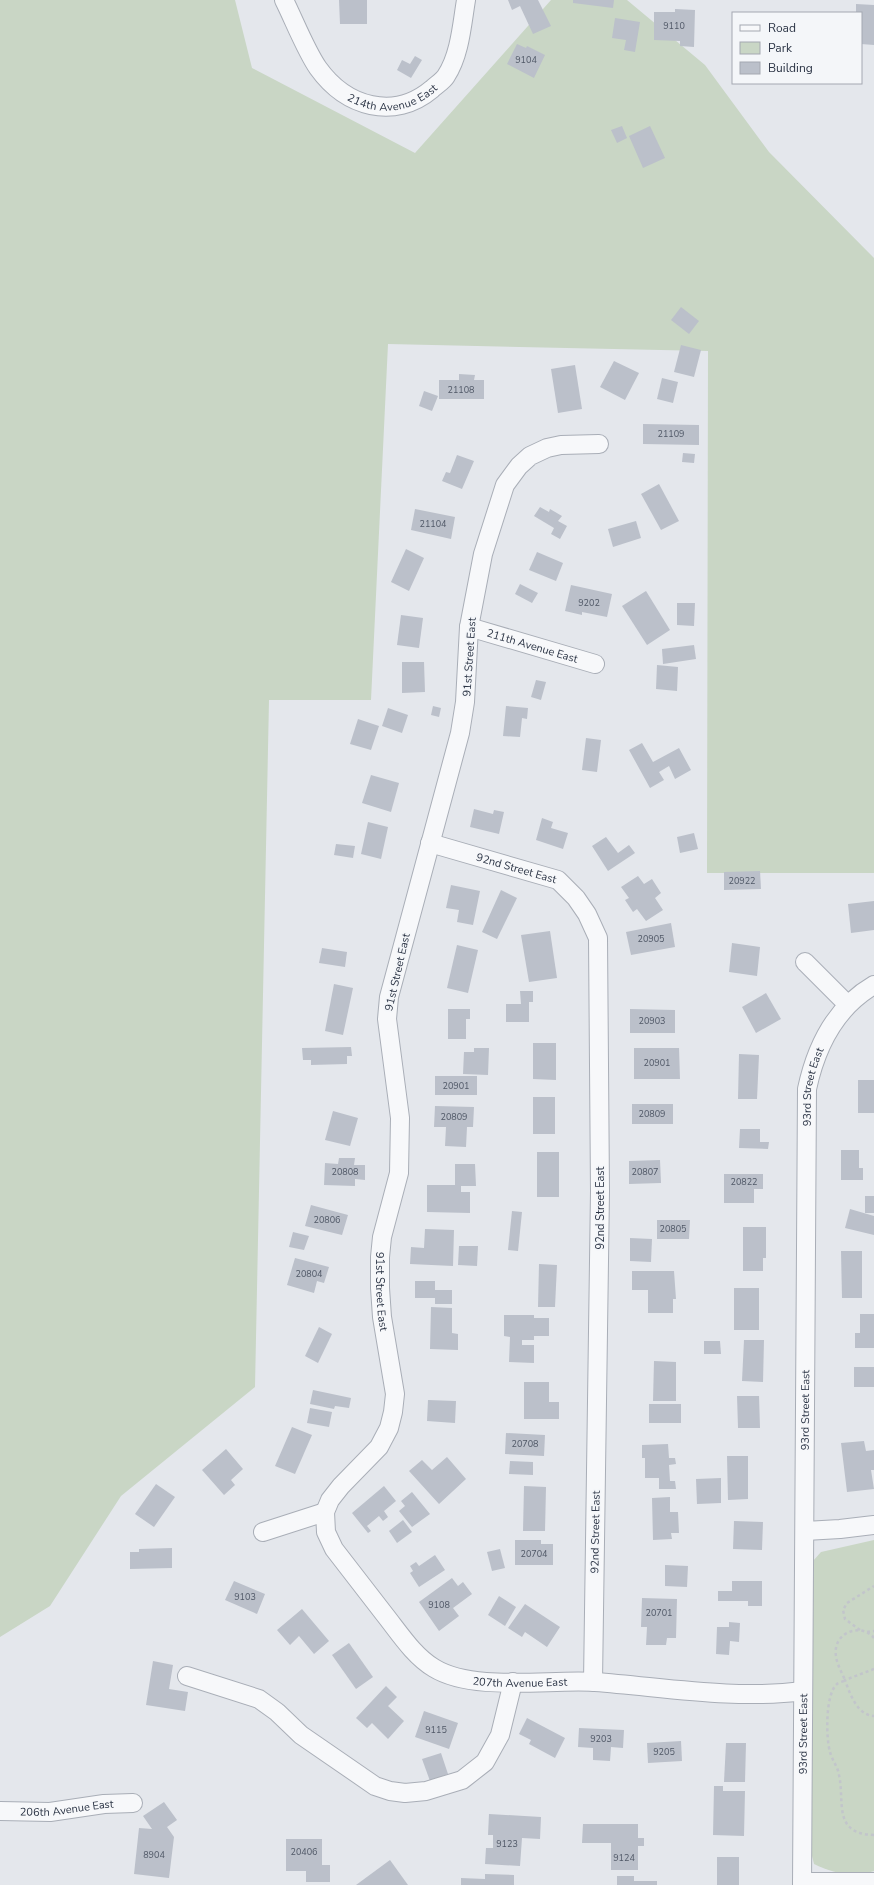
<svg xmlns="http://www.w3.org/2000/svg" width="874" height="1885" font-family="'Nunito Sans',sans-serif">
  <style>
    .green { fill: #c9d6c5 }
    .building { fill: #bbc0ca }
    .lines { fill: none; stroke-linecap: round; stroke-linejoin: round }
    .minor-casing { stroke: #a9aeb7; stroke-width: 20 }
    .path { stroke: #c2c5cb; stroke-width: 2.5; stroke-dasharray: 3 3; stroke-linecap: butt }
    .minor { stroke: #f7f8fa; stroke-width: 18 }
    .labels { text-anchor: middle; stroke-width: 3.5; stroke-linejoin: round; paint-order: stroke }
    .number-label { font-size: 9px; fill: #4f5766 }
    .street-label { font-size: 11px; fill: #2b3445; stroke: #f4f6f9 }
  </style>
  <rect width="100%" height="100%" fill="#e4e7ec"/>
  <g class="green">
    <polygon points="0,0 235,0 252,68 415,153 551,0 627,0 705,65 769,152 874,258 874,873 707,873 708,351 388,344 371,700 269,700 255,1387 121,1496 50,1606 0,1637"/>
    <path d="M874,1540V1871C853,1878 833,1873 814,1864L811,1852L813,1561L821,1552Z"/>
  </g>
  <g class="building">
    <polygon points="339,0 367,0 367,24 340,24"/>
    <polygon points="508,0 538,0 551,26 533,34 520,6 512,10"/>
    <polygon points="573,0 614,0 613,8 573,3"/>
    <polygon points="856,4 874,5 874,45 861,44 861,13 856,13"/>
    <polygon points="675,9 695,10 694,47 680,46 680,41 654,40 654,12 675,12"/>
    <polygon points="615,18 640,22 635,52 624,50 626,40 612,38"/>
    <polygon points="517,44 526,48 527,46 545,55 534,78 507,64"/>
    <polygon points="415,56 422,60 411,78 397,70 402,60 410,64"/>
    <polygon points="622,126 627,138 617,143 611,130"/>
    <polygon points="650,126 665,158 643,168 629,136"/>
    <polygon points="681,307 699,321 689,334 671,320"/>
    <polygon points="681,345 701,350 694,377 674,372"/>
    <polygon points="614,361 639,373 625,400 600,387"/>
    <polygon points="575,365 582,409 558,413 551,369"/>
    <polygon points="459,374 475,375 474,380 484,380 484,399 439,399 439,380 459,380"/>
    <polygon points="662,378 678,382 673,403 657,399"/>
    <polygon points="424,391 438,396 432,411 419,406"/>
    <polygon points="643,424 699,425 699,445 643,444"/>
    <polygon points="683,453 695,454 694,463 682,462"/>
    <polygon points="457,455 474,461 462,489 442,481 446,472 450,473"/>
    <polygon points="659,484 679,521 661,530 641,494"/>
    <polygon points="540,507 549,512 550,509 562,516 558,521 567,526 560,539 551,534 554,528 534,516"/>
    <polygon points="415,509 455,517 451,539 411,530"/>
    <polygon points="636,521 641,538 613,547 608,529"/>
    <polygon points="406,549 424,558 409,591 391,582"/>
    <polygon points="537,552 563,563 556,581 529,570"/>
    <polygon points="520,584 538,593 532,603 515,594"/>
    <polygon points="571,585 612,594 607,617 582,612 582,615 565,611"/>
    <polygon points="646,591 670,630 647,645 622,606"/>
    <polygon points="677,603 695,603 694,626 677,625"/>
    <polygon points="401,615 423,618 419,648 397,645"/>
    <polygon points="694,645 696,659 663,664 662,649"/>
    <polygon points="402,662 424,662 425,692 402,693"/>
    <polygon points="657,665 678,667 677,691 656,689"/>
    <polygon points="536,680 546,682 541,700 531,697"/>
    <polygon points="433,706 441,708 439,717 431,715"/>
    <polygon points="506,706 528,708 527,719 522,718 520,737 503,736"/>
    <polygon points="388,708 408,715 402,733 382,726"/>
    <polygon points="358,719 379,726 371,750 350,744"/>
    <polygon points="586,738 601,740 597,772 582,770"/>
    <polygon points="642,743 653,762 679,748 691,770 675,779 669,766 659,772 664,780 650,788 629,750"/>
    <polygon points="371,775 399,783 391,812 362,803"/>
    <polygon points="474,809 493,814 494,810 504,812 499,834 470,827"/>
    <polygon points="542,818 553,822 551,828 568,833 563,849 536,840"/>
    <polygon points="368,822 388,827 381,859 361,854"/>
    <polygon points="694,833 698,849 680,853 677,837"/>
    <polygon points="606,837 618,853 629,845 635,853 608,871 592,846"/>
    <polygon points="336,844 355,846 353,858 334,855"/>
    <polygon points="760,871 761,889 724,890 724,872"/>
    <polygon points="638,876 644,884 652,879 661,893 655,898 663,910 646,921 637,909 633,912 625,900 629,898 621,887"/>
    <polygon points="451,885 480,891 473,925 457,922 459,910 446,908"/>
    <polygon points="501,890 517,898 497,939 482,932"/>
    <polygon points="874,901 874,930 851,933 848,904"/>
    <polygon points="671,923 675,947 631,955 626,932"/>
    <polygon points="550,931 557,978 529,982 521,935"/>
    <polygon points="732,943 760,947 757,976 729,972"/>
    <polygon points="457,945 478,950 468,993 447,988"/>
    <polygon points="322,948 347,952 345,967 319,963"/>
    <polygon points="334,984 353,988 343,1035 325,1031"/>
    <polygon points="520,991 533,991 533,1002 529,1002 529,1022 506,1022 506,1004 521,1004"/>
    <polygon points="766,993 781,1019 756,1033 742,1007"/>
    <polygon points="448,1009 470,1009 470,1019 466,1019 466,1039 448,1039"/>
    <polygon points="630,1009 675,1010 675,1033 630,1033"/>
    <polygon points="533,1043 556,1043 556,1080 533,1079"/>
    <polygon points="351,1047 352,1056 347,1056 347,1064 311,1065 311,1060 303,1060 302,1048"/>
    <polygon points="474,1048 489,1048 488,1075 463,1074 464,1052 474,1052"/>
    <polygon points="634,1048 679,1048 680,1079 634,1079"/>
    <polygon points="739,1054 759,1055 757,1099 738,1099"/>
    <rect x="435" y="1076" width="42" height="19"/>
    <rect x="858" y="1080" width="16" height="33"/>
    <rect x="533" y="1097" width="22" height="37"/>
    <rect x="632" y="1104" width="41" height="20"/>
    <polygon points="435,1106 474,1107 473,1127 467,1127 466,1147 445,1146 446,1127 434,1127"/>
    <polygon points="333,1111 358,1118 350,1146 325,1140"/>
    <polygon points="740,1129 760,1129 760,1142 769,1142 768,1149 739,1148"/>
    <polygon points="841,1150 859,1150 859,1168 863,1168 863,1180 841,1180"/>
    <rect x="537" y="1152" width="22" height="45"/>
    <polygon points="339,1158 355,1158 354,1165 365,1165 365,1180 355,1179 355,1186 324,1185 325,1163 338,1164"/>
    <polygon points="660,1160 661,1183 629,1184 629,1161"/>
    <polygon points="455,1164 475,1164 476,1186 461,1186 461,1192 470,1192 470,1213 427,1212 427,1185 455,1185"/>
    <polygon points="724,1174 763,1174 763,1189 754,1189 754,1203 724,1203"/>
    <rect x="865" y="1196" width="9" height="17"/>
    <polygon points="311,1205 348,1215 342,1235 305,1226"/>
    <polygon points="850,1209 874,1216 874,1235 845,1228"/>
    <polygon points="512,1211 522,1212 518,1251 508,1250"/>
    <polygon points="657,1220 690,1220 689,1239 657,1239"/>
    <polygon points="743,1227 766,1227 766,1258 763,1258 763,1271 743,1271"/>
    <polygon points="425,1229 454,1230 453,1266 410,1264 411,1247 424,1248"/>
    <polygon points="293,1232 309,1236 304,1250 289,1247"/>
    <polygon points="630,1238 652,1239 651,1262 630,1261"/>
    <polygon points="459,1246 478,1246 477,1266 458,1265"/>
    <polygon points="841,1251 862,1251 862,1298 842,1298"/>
    <polygon points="295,1258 329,1267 324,1283 317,1281 314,1293 287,1285"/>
    <polygon points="539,1264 557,1265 555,1307 538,1307"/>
    <polygon points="632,1271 674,1271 676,1299 673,1299 673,1313 648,1313 648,1290 632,1290"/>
    <polygon points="415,1281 435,1281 435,1290 452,1290 452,1304 435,1304 435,1298 415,1298"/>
    <rect x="734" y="1288" width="25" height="42"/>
    <polygon points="431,1307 452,1308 452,1333 458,1334 458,1350 430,1349"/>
    <polygon points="860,1314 874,1314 874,1348 855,1348 855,1333 860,1333"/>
    <polygon points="504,1315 534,1315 534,1318 549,1318 549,1336 534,1336 534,1340 522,1340 522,1345 534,1345 534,1363 509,1362 510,1337 504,1336"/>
    <polygon points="319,1327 332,1334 318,1363 305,1356"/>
    <polygon points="744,1340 764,1340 763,1382 742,1381"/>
    <polygon points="704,1341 720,1341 721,1354 704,1354"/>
    <polygon points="654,1361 676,1362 676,1401 653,1401"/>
    <rect x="854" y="1367" width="20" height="20"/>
    <polygon points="524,1382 549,1382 549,1402 559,1402 559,1419 524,1419"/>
    <polygon points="313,1390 351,1398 349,1408 335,1406 334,1409 310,1404"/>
    <polygon points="737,1396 759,1396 760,1428 738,1428"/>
    <polygon points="428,1400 456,1401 455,1423 427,1421"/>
    <rect x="649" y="1404" width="32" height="19"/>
    <polygon points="310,1408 332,1412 329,1427 307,1423"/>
    <polygon points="292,1427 312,1435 295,1474 275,1466"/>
    <polygon points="506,1433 545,1435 544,1456 505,1454"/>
    <polygon points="864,1441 866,1451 874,1450 874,1470 871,1470 874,1489 847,1492 841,1443"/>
    <polygon points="668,1444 669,1458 675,1458 676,1464 669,1465 670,1481 675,1481 676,1489 659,1489 659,1478 645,1478 645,1458 642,1458 642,1445"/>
    <polygon points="226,1449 243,1469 231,1480 235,1485 224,1495 202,1470"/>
    <polygon points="727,1456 748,1456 748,1499 728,1500"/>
    <polygon points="447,1457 466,1479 439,1504 409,1471 422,1460 432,1470"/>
    <polygon points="510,1461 533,1462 533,1475 509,1474"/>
    <polygon points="721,1478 721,1503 697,1504 696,1479"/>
    <polygon points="156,1484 175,1497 154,1527 135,1514"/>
    <polygon points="384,1486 396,1501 384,1511 388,1517 383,1521 379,1516 367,1526 371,1531 368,1533 352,1513"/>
    <polygon points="524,1486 546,1487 545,1531 523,1531"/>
    <polygon points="412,1492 430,1514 412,1527 399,1511 405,1506 401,1501"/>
    <polygon points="670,1497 670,1512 678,1512 679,1533 671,1533 672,1539 653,1540 652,1498"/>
    <polygon points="403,1520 412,1532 397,1543 389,1531"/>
    <polygon points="734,1521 763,1522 762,1550 733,1549"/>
    <polygon points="515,1540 541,1540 541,1544 553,1544 553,1565 515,1565"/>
    <polygon points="172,1548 172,1568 130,1569 130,1552 139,1552 139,1549"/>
    <polygon points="500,1549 505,1568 492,1571 487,1552"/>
    <polygon points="435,1555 445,1570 419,1587 410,1573 413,1571 410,1566 416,1562 419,1566"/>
    <polygon points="665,1565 688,1566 687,1587 665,1586"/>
    <polygon points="452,1578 458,1586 463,1582 472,1594 453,1608 459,1616 439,1631 419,1602"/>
    <polygon points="234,1581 265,1594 257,1614 225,1600"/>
    <polygon points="732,1581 762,1581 762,1606 748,1606 748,1601 718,1601 718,1591 732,1591"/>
    <polygon points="499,1596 516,1607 505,1626 488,1615"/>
    <polygon points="642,1598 677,1599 676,1638 667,1638 666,1645 646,1645 647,1627 641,1627"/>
    <polygon points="525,1604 560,1627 547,1647 525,1632 522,1637 508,1628"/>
    <polygon points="302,1609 329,1641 314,1654 299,1636 290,1645 277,1630"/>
    <polygon points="729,1622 740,1623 739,1642 730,1641 729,1655 716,1654 717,1627 729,1627"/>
    <polygon points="349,1643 373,1677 356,1689 332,1655"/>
    <polygon points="153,1661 173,1665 169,1689 188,1692 185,1711 146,1705"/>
    <polygon points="386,1686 397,1697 388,1706 404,1721 388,1739 372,1723 367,1728 356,1718"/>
    <polygon points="424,1711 458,1723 449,1749 415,1737"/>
    <polygon points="527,1718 565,1738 555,1758 529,1744 531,1740 519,1734"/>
    <polygon points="579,1728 624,1730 623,1748 611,1747 610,1761 593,1760 593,1748 578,1747"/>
    <polygon points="681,1741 682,1761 648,1763 647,1743"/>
    <polygon points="726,1743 746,1743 745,1782 724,1782"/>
    <polygon points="441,1753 448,1774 430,1781 422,1759"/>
    <polygon points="714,1786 723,1786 723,1791 745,1791 744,1836 713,1835"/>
    <polygon points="164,1802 177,1820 167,1827 174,1837 169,1878 134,1874 139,1828 152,1829 143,1816"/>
    <polygon points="489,1814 541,1817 540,1839 522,1838 520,1866 485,1864 486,1848 493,1848 493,1835 488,1835"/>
    <polygon points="583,1824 638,1824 638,1838 644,1838 644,1846 638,1846 638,1870 611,1870 611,1843 582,1843"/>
    <polygon points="286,1839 322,1839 322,1865 330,1865 330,1882 306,1882 306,1871 286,1871"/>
    <rect x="717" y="1857" width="22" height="28"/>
    <polygon points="390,1860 408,1885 356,1885"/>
    <polygon points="485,1874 514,1875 514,1885 461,1885 461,1878 485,1879"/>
    <polygon points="617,1876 634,1876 634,1881 657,1881 657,1885 617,1885"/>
  </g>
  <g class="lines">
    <defs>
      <g id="minor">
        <path id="s1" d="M284,0C294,20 306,51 318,68C346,107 394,121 432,89C436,85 443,81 446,76C460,55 462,24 466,0"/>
        <path id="s2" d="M599,444L561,445L547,448L530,456L519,466L505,485L483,554L469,627L465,702L460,733L389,997L387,1019L400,1118L399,1173L382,1237L380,1257V1288L382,1317L395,1394L393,1412L389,1428L379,1447L341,1486L330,1500L325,1512L326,1532L334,1549C351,1571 368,1593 385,1615C400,1634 414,1656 434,1668C473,1692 549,1679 595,1682C663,1687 734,1700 803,1691"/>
        <path id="s3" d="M469,627L595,664"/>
        <path id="s4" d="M430,843L558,880L576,898L587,914L598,938L600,1191L593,1682"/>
        <polyline points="805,962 847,1004"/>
        <polyline points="805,1531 840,1529 874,1525"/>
        <polyline points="263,1532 325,1512"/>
        <polyline points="187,1676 259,1699 277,1712 301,1735 375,1786 390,1791 405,1793 426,1791 462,1780 485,1762 500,1735 513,1682"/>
        <path id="s5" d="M0,1811L50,1812L104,1804L133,1803"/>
        <polyline points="802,1882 874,1882"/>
        <path id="s6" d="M802,1885L807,1089C816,1047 836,1007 874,985"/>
      </g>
    </defs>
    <use href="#minor" class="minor-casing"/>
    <g class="path">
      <polyline points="860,1630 845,1619 843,1610 847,1603 874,1586"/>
      <polyline points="867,1632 874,1631"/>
      <path d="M874,1638C863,1624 839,1630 836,1648C834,1659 841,1671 845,1680C843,1682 839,1682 837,1684C825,1694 826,1739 830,1752C832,1760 838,1767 839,1775C845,1801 832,1834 874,1835"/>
      <path d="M874,1669L845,1680C850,1694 857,1715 874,1716"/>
    </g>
    <use href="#minor" class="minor"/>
  </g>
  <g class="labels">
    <g class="number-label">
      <text x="674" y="29">9110</text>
      <text x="526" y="63">9104</text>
      <text x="461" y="393">21108</text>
      <text x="671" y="437">21109</text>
      <text x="433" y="527">21104</text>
      <text x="589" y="606">9202</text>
      <text x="742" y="884">20922</text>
      <text x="651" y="942">20905</text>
      <text x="652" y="1024">20903</text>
      <text x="657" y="1066">20901</text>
      <text x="456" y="1089">20901</text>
      <text x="652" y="1117">20809</text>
      <text x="454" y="1120">20809</text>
      <text x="345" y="1175">20808</text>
      <text x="645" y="1175">20807</text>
      <text x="744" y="1185">20822</text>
      <text x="327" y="1223">20806</text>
      <text x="673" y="1232">20805</text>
      <text x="309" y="1277">20804</text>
      <text x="525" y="1447">20708</text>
      <text x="534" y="1557">20704</text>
      <text x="245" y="1600">9103</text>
      <text x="439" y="1608">9108</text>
      <text x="659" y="1616">20701</text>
      <text x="436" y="1733">9115</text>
      <text x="601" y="1742">9203</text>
      <text x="664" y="1755">9205</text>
      <text x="507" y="1847">9123</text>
      <text x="304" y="1855">20406</text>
      <text x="154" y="1858">8904</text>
      <text x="624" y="1861">9124</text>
    </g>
    <g class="street-label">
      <text dy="4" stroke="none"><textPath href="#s1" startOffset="165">214th Avenue East</textPath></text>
      <text dy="4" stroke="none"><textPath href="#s3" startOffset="66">211th Avenue East</textPath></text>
      <text transform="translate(469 657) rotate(-86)" y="4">91st Street East</text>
      <text dy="4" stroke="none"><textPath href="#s4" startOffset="90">92nd Street East</textPath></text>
      <text transform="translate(397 972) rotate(-77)" y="4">91st Street East</text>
      <text dy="4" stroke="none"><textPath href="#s6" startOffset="799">93rd Street East</textPath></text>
      <text transform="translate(600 1208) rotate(-90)" y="4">92nd Street East</text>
      <text dy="4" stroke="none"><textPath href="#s2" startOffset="934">91st Street East</textPath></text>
      <text dy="4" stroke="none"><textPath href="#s6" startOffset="475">93rd Street East</textPath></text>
      <text transform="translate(595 1532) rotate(-89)" y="4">92nd Street East</text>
      <text dy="4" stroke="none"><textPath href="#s2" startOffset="1462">207th Avenue East</textPath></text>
      <text dy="4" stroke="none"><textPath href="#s6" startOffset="151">93rd Street East</textPath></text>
      <text dy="4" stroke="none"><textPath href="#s5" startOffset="67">206th Avenue East</textPath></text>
    </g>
  </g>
  <rect x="732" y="12" width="130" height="72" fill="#f4f6f9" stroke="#a4a8b1"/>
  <rect x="740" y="25" width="20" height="6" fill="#f7f8fa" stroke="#a4a8b1"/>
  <text x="768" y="32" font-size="12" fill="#2b3445">Road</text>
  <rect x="740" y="42" width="20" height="12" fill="#c9d6c5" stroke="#a4a8b1"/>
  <text x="768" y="52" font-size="12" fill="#2b3445">Park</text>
  <rect x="740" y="62" width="20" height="12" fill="#bbc0ca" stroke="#a4a8b1"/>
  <text x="768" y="72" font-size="12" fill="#2b3445">Building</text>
</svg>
